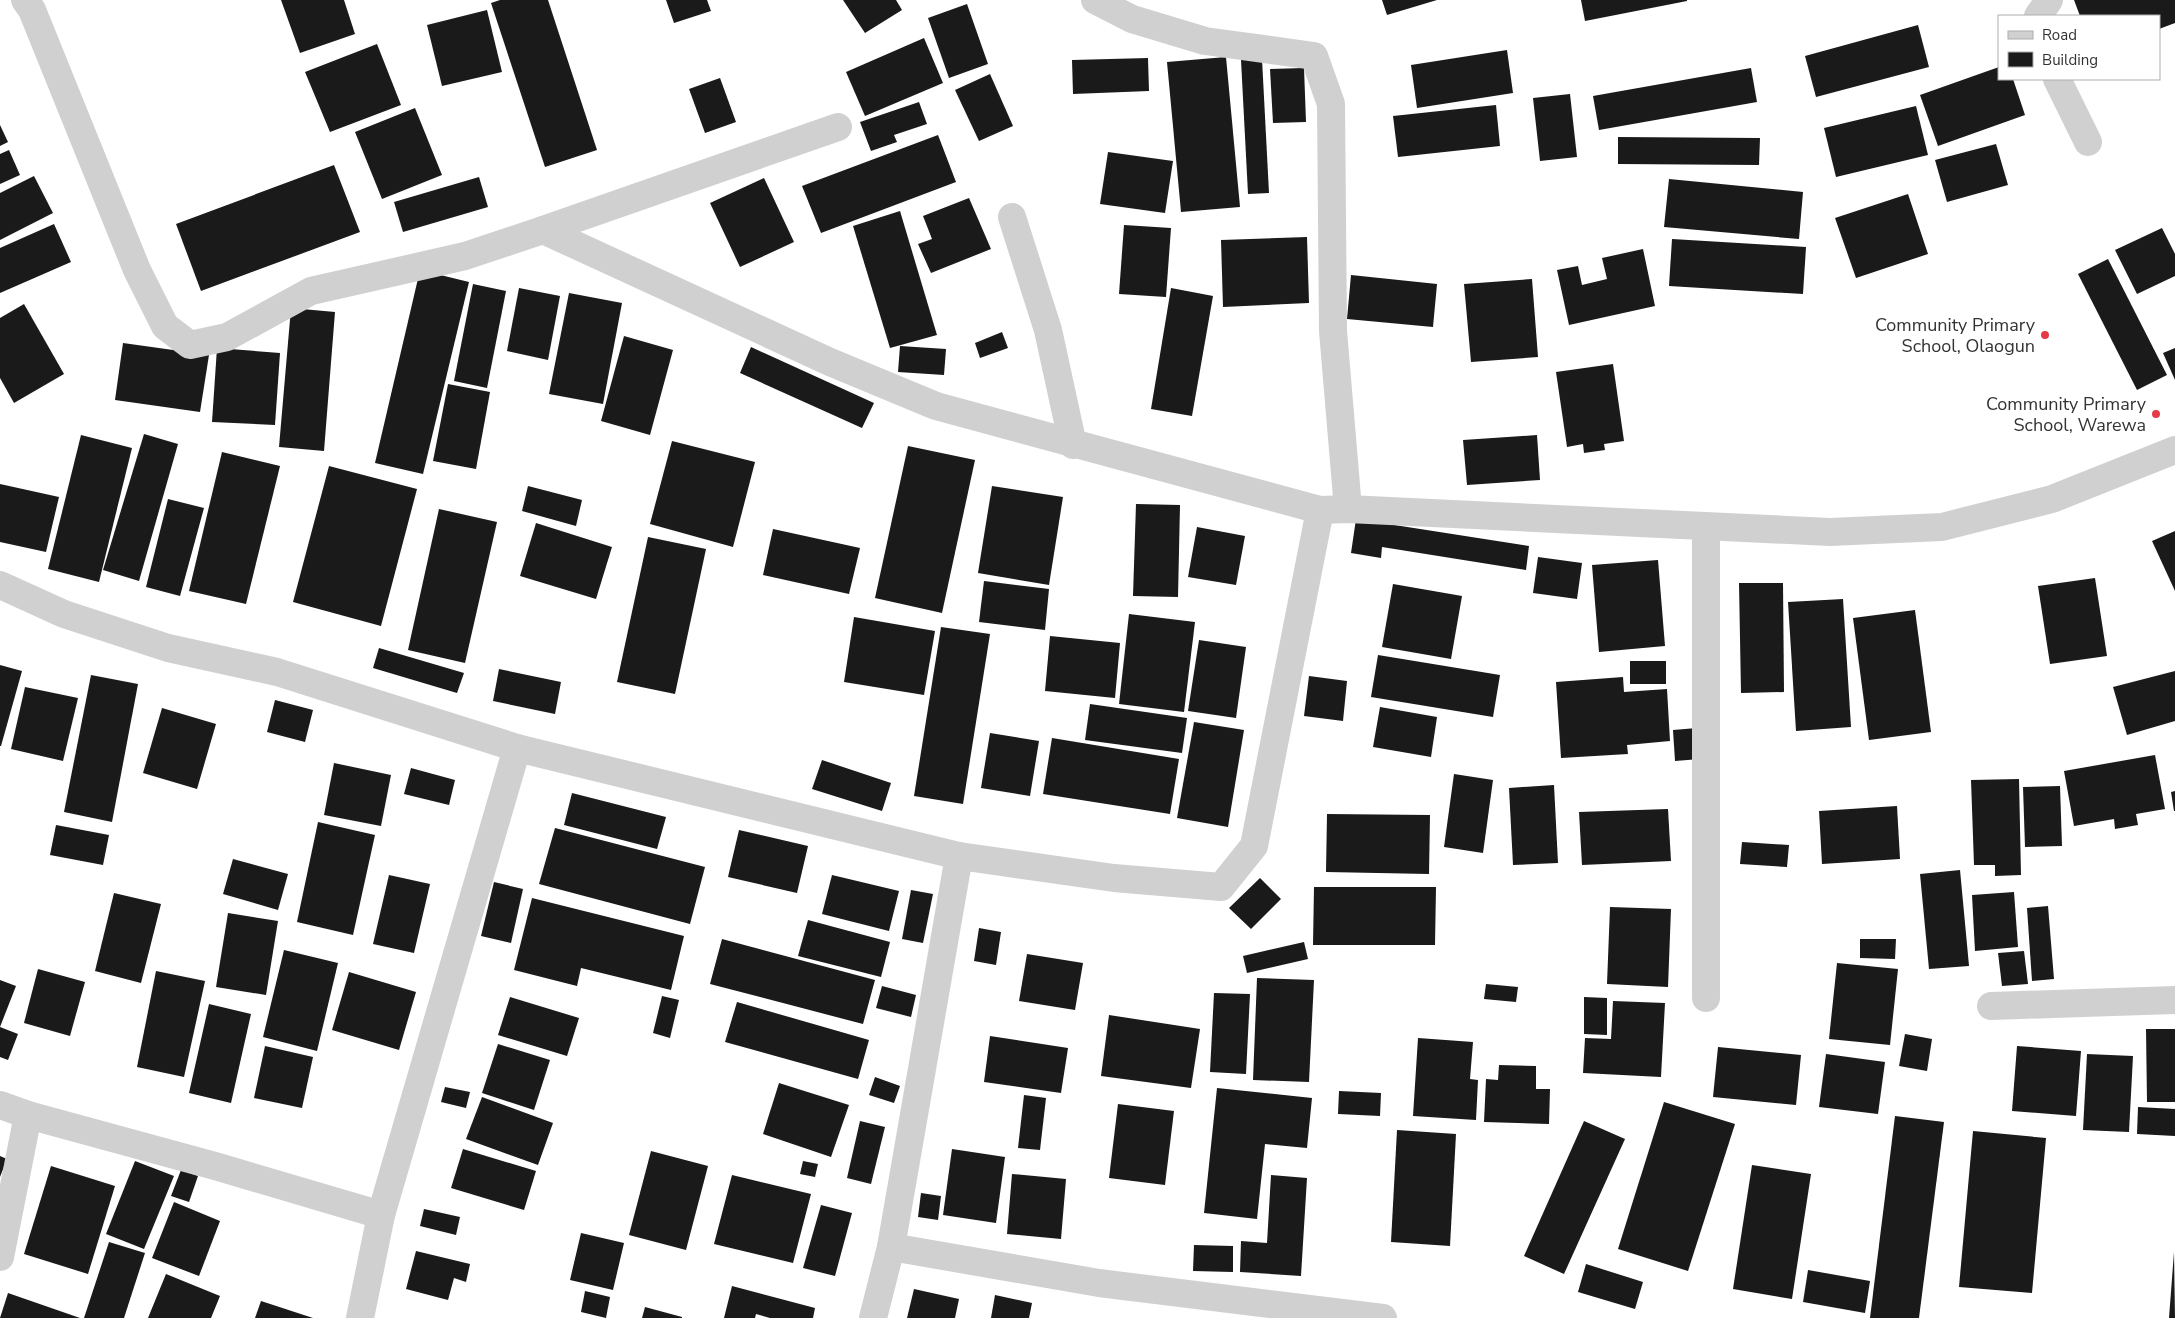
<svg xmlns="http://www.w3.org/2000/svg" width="2175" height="1318" font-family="'Nunito Sans',sans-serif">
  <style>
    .building { fill: #1a1a1a }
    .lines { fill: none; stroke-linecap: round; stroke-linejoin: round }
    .minor { stroke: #d0d0d0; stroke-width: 28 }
    .poi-dot { fill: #e63946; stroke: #fff; stroke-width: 2 }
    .labels { text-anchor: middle; stroke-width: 5; stroke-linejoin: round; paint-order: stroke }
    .poi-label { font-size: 18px; fill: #333; stroke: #fff; text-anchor: end }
  </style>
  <rect width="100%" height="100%" fill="#fff"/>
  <g class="building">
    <polygon points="281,0 344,0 355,34 300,53"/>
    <polygon points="500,0 548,0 597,150 545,167 491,3"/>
    <polygon points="666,0 707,0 711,11 674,23"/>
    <polygon points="843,0 896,0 902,10 865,33"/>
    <polygon points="1382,0 1437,0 1387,15"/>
    <polygon points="1581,0 1687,0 1687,1 1585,21"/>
    <polygon points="2074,0 2175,0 2175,23 2159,29 2159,16 2080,16"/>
    <polygon points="967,4 988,64 949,78 928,18"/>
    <polygon points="487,10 502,72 442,86 427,25"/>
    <polygon points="1918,25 1929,67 1816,97 1805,56"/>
    <polygon points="924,38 943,83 865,116 846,72"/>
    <polygon points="377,44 401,105 330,132 305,72"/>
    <polygon points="1507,50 1513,93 1417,108 1411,65"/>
    <polygon points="1226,57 1240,207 1181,212 1167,62"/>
    <polygon points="1148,58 1149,91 1073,94 1072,60"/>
    <polygon points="1262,59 1269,193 1248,194 1241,60"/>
    <polygon points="1999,67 1999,79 2013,79 2025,115 1938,146 1920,95"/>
    <polygon points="1304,68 1306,122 1273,123 1270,69"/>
    <polygon points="1751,68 1757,102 1599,130 1593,96"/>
    <polygon points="990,74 1013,126 979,141 955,90"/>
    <polygon points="720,78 736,122 705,133 689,89"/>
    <polygon points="1570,94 1577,157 1540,161 1533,98"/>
    <polygon points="919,102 927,124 894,135 897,142 871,151 860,122"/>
    <polygon points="1496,105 1500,146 1398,157 1393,116"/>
    <polygon points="1916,106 1928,155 1836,177 1824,128"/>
    <polygon points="415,108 442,175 382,199 355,132"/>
    <polygon points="0,125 8,142 0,146"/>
    <polygon points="938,135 956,182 821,233 802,186"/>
    <polygon points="1618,137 1760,138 1759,165 1618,164"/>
    <polygon points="1996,144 2008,185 1947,202 1935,160"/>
    <polygon points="9,150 20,175 0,184 0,154"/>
    <polygon points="1108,152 1173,161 1165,213 1100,204"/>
    <polygon points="334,165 360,232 201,291 176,224"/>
    <polygon points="34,176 53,213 0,240 0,193"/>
    <polygon points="479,177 488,207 403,232 394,202"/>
    <polygon points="764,178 794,242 740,267 710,203"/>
    <polygon points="1669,179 1803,192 1799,239 1664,227"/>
    <polygon points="1908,194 1928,254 1856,278 1835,218"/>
    <polygon points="969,198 991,249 931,273 918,244 932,239 923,216"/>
    <polygon points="900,211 937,335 890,348 853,226"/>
    <polygon points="54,224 71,262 0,293 0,248"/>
    <polygon points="1124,225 1171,228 1166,297 1119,294"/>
    <polygon points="2162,228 2175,254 2175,276 2137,294 2115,250"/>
    <polygon points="1307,237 1309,303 1223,307 1221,240"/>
    <polygon points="1672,239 1806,247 1803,294 1669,286"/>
    <polygon points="1643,249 1655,306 1569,325 1557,270 1578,266 1582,285 1607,279 1602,258"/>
    <polygon points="2108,259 2167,375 2137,390 2078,274"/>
    <polygon points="420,270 469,282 423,474 375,463"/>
    <polygon points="1351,275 1437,284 1433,327 1347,319"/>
    <polygon points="1532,279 1538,357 1471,362 1464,284"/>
    <polygon points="473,284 506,291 487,388 454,381"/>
    <polygon points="519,288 560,296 548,360 507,351"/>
    <polygon points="1171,288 1213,296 1192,416 1151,409"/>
    <polygon points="569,293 622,303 603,404 549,394"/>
    <polygon points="24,304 64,374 14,403 0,378 0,318"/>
    <polygon points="291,308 335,312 324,451 279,447"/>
    <polygon points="1002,332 1008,348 980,358 975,343"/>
    <polygon points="624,336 673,350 650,435 601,421"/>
    <polygon points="123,343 209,355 200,412 115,400"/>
    <polygon points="900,346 946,349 944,375 898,372"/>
    <polygon points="751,347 874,403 862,428 740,373"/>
    <polygon points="217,348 280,353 275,425 212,422"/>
    <polygon points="2175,348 2175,380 2163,353"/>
    <polygon points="1613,364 1624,441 1604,444 1605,450 1584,453 1583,444 1567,447 1556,372"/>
    <polygon points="448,384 490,392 476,469 433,461"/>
    <polygon points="144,434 178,444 139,581 103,570"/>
    <polygon points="81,435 132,448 99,582 48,569"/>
    <polygon points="1537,435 1540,480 1467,485 1463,440"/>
    <polygon points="672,441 755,462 733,547 650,524"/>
    <polygon points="908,446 975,460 942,613 875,598"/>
    <polygon points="222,452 280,466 246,604 189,591"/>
    <polygon points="329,466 417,489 381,626 293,602"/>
    <polygon points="0,484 59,497 46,552 0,542"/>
    <polygon points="528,486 582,500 576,526 522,511"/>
    <polygon points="992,486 1063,497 1049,585 978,573"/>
    <polygon points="168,499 204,508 180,596 146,587"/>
    <polygon points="1136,504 1180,505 1178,597 1133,596"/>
    <polygon points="439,509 497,522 465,663 408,650"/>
    <polygon points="1356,519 1529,546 1526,570 1382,547 1381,558 1351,553"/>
    <polygon points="536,523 612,547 596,599 520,576"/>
    <polygon points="1197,527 1245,536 1236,585 1188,577"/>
    <polygon points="773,529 860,548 849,594 763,575"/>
    <polygon points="2175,531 2175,591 2152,541"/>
    <polygon points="648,537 706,549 675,694 617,682"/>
    <polygon points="1538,557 1582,563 1577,599 1533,593"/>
    <polygon points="1658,560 1665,646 1599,652 1592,565"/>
    <polygon points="2095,578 2107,656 2050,664 2038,586"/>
    <polygon points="984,581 1049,589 1045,630 979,622"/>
    <polygon points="1739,583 1783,583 1784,692 1741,693"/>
    <polygon points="1393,584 1462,596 1451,659 1382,647"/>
    <polygon points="1843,599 1851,727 1796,731 1788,602"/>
    <polygon points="1915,610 1931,732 1869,740 1853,618"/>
    <polygon points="1129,614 1195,622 1184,712 1119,704"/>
    <polygon points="854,617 935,631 924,695 844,682"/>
    <polygon points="941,627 990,634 963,804 914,796"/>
    <polygon points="1050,636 1120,643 1115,698 1045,691"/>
    <polygon points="1199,640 1246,647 1236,718 1188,711"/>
    <polygon points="379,648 464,673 457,693 373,668"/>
    <polygon points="1378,655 1500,675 1493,717 1371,697"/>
    <rect x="1630" y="661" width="36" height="23"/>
    <polygon points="0,665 22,671 1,746 0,746"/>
    <polygon points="499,669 561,682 555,714 493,701"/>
    <polygon points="2175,671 2175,721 2127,735 2113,687"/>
    <polygon points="91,675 138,684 112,822 64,812"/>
    <polygon points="1309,676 1347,681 1343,721 1304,716"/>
    <polygon points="1623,677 1624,692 1667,689 1670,741 1627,745 1628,754 1561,758 1556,682"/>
    <polygon points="25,687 78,698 63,761 11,749"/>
    <polygon points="275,700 313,710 305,742 267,732"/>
    <polygon points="1090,704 1187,718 1182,753 1085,740"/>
    <polygon points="1380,707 1437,717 1431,757 1373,747"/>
    <polygon points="162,708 216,724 197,789 143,773"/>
    <polygon points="1194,722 1244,730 1228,827 1177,818"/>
    <polygon points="1697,728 1700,759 1675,761 1673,730"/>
    <polygon points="990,733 1039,741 1030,796 981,788"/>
    <polygon points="1052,738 1179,759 1170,814 1043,794"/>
    <polygon points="2155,755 2165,809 2136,814 2138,825 2115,829 2114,819 2074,826 2064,771"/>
    <polygon points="822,760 891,783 882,811 812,789"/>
    <polygon points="334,763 391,775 381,826 324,815"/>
    <polygon points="411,768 455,780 449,805 404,794"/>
    <polygon points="1454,774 1493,780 1483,853 1444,847"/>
    <polygon points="2019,779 2021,875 1995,876 1995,865 1974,865 1971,780"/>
    <polygon points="1554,785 1558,863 1513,865 1509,788"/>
    <polygon points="2060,786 2062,846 2025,847 2023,787"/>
    <polygon points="2175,791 2175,811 2174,811 2171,792"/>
    <polygon points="572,793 666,817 657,849 564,825"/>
    <polygon points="1897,806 1900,859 1822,864 1819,811"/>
    <polygon points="1668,809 1671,861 1582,865 1579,812"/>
    <polygon points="1327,814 1430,815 1429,874 1326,872"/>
    <polygon points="318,822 375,835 353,935 297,922"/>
    <polygon points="56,825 109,835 103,865 50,855"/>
    <polygon points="555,828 705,867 690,924 539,884"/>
    <polygon points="739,830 808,846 797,893 728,877"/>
    <polygon points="1742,842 1789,845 1787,867 1740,864"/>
    <polygon points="233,859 288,874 278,910 223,894"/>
    <polygon points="1960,870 1969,966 1929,969 1920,874"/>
    <polygon points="389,875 430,884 414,953 373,944"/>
    <polygon points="832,875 899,891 889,931 822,914"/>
    <polygon points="1260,878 1281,899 1251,929 1229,908"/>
    <polygon points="494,882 523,889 511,943 481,936"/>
    <polygon points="1314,887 1436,887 1435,945 1313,945"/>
    <polygon points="911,890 933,894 923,943 902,939"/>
    <polygon points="2014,892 2018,947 1975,951 1972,895"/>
    <polygon points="114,893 161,904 141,983 95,971"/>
    <polygon points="532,898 684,936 671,990 581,968 577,986 514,970"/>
    <polygon points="2048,906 2054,979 2032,981 2027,908"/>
    <polygon points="1610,907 1671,909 1668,987 1607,984"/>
    <polygon points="228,913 278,921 266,995 216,987"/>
    <polygon points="808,920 890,942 881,977 798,956"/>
    <polygon points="979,928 1001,932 996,965 974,961"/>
    <polygon points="722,939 875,980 863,1024 710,984"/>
    <polygon points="1860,939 1896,939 1895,959 1860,958"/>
    <polygon points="1304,942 1308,959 1247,973 1243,956"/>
    <polygon points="284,950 338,963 317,1051 263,1037"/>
    <polygon points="2024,951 2028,984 2002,986 1998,953"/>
    <polygon points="1027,954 1083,963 1075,1010 1019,1001"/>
    <polygon points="1837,963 1898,969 1890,1045 1829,1039"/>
    <polygon points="38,969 85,982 70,1036 24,1023"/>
    <polygon points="156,971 205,981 184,1077 137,1067"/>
    <polygon points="349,972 416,992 399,1050 332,1030"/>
    <polygon points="1257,978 1314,980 1309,1082 1253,1080"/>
    <polygon points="0,980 16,986 0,1027 18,1034 8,1060 0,1057"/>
    <polygon points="1486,984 1518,987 1516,1002 1484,999"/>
    <polygon points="882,986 916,995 911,1017 876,1008"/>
    <polygon points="1214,993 1250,994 1246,1074 1210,1072"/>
    <polygon points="662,996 679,1000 670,1038 653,1033"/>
    <polygon points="510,997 579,1018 567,1056 498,1035"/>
    <polygon points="1584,997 1607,998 1607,1035 1584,1034"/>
    <polygon points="1613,1001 1665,1003 1661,1077 1583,1073 1585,1038 1611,1039"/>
    <polygon points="737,1002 869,1040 858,1079 725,1042"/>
    <polygon points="209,1004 251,1014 231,1103 189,1093"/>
    <polygon points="1109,1015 1200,1029 1191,1088 1101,1076"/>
    <polygon points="2146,1029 2175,1029 2175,1102 2147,1102"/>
    <polygon points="1905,1034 1932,1039 1927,1071 1899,1066"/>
    <polygon points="990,1036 1068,1048 1061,1093 984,1082"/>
    <polygon points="1418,1038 1473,1042 1470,1079 1478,1080 1476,1120 1413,1116"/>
    <polygon points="498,1044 550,1060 534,1110 482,1093"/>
    <polygon points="265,1046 313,1057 302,1108 254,1098"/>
    <polygon points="2017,1046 2081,1051 2076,1116 2012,1111"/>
    <polygon points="1718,1047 1801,1055 1796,1105 1713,1097"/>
    <polygon points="1826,1054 1885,1062 1878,1114 1819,1107"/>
    <polygon points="2087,1054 2133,1056 2129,1132 2083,1130"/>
    <polygon points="1499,1065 1536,1066 1536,1089 1550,1089 1549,1124 1484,1122 1486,1079 1498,1080"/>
    <polygon points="875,1077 900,1086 894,1103 869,1095"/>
    <polygon points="779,1083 849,1105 831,1157 763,1134"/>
    <polygon points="445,1087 470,1092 466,1108 441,1102"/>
    <polygon points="1217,1088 1312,1098 1307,1148 1265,1144 1257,1219 1204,1213"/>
    <polygon points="1339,1091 1381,1093 1380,1116 1338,1114"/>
    <polygon points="1024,1095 1046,1098 1040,1150 1018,1148"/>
    <polygon points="482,1097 553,1123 538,1165 466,1139"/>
    <polygon points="1664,1102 1735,1124 1688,1271 1618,1249"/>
    <polygon points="1118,1104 1174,1111 1165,1185 1109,1178"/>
    <polygon points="2138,1107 2175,1109 2175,1136 2137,1134"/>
    <polygon points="1895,1116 1944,1122 1919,1318 1870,1318"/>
    <polygon points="860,1121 885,1127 871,1184 847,1178"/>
    <polygon points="1584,1121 1625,1139 1564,1274 1524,1256"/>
    <polygon points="1397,1130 1456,1134 1450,1246 1391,1242"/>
    <polygon points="1973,1131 2046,1138 2032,1293 1959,1287"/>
    <polygon points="463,1149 536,1171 524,1210 451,1188"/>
    <polygon points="952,1149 1005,1157 996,1223 943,1215"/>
    <polygon points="651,1151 708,1166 686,1250 629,1235"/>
    <polygon points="0,1156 7,1159 0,1177"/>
    <polygon points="135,1161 174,1176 144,1249 106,1234"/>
    <polygon points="803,1161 818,1164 815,1177 800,1174"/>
    <polygon points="1752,1165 1811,1174 1792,1299 1733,1289"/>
    <polygon points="51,1166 115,1186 88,1274 24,1254"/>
    <polygon points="181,1170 198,1176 189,1202 171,1196"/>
    <polygon points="1012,1174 1066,1179 1061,1239 1007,1234"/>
    <polygon points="732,1175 811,1194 793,1263 714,1244"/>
    <polygon points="1271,1175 1307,1178 1301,1276 1240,1272 1241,1241 1267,1243"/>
    <polygon points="921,1193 941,1196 938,1220 918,1217"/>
    <polygon points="174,1202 220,1221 199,1276 152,1258"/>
    <polygon points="821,1205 852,1213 835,1276 803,1268"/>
    <polygon points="424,1209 460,1217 456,1235 420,1226"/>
    <polygon points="581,1233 624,1243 613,1290 570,1280"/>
    <polygon points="109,1242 145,1253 124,1318 84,1318"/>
    <polygon points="1194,1245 1233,1246 1233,1272 1193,1271"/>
    <polygon points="416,1251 470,1264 466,1282 454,1278 448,1300 406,1289"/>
    <polygon points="2174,1252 2175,1318 2169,1318"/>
    <polygon points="1586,1264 1643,1282 1635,1309 1578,1292"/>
    <polygon points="1808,1270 1870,1281 1865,1313 1803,1302"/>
    <polygon points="166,1274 220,1296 211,1318 148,1318"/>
    <polygon points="732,1286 815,1308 813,1318 770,1318 756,1314 755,1318 724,1318"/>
    <polygon points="914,1289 959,1299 955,1318 907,1318"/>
    <polygon points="585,1291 610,1297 606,1318 581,1312"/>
    <polygon points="8,1293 80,1318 0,1318"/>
    <polygon points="995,1295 1032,1303 1029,1318 991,1318"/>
    <polygon points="261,1301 313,1318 255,1318"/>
    <polygon points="645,1307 682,1317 682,1318 642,1318"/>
  </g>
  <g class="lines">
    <g class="minor">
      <polyline points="25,0 32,10 137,270 165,326 190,345 227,337 311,291 465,256 543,230 830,362 936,406 1320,510 1348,509 1830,532 1942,527 2052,499 2175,450"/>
      <polyline points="1095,0 1132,19 1205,41 1314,56 1331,104 1333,331 1348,509"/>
      <polyline points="2038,16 2049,0"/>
      <polyline points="2057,79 2088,142"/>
      <polyline points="1012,217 1048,330 1073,445"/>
      <polyline points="543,230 838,127"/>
      <polyline points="1706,527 1706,998"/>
      <polyline points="0,585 64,614 168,648 277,672 517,748 959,856 1114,878 1221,887 1254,846 1320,510"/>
      <polyline points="1991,1006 2175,1000"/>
      <polyline points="0,1105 28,1115 215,1166 381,1215"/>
      <polyline points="891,1247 1099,1283 1383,1318"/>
      <polyline points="0,1257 28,1115"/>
      <polyline points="360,1318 381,1215 517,748"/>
      <polyline points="873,1318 891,1247 959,856"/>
    </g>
  </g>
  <g class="poi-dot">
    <circle cx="2045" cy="335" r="5"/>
    <circle cx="2156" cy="414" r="5"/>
  </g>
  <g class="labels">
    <g class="poi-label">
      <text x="2035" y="331">Community Primary<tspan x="2035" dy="21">School, Olaogun</tspan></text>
      <text x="2146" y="410">Community Primary<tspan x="2146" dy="21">School, Warewa</tspan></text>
    </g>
  </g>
  <rect x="1998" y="15" width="162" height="65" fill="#ffffff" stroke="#adadad"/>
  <rect x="2008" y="31" width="25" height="8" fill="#d0d0d0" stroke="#adadad"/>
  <text x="2042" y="40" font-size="15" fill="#333333">Road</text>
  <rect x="2008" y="52" width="25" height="15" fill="#1a1a1a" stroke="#adadad"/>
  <text x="2042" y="65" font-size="15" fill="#333333">Building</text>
</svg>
